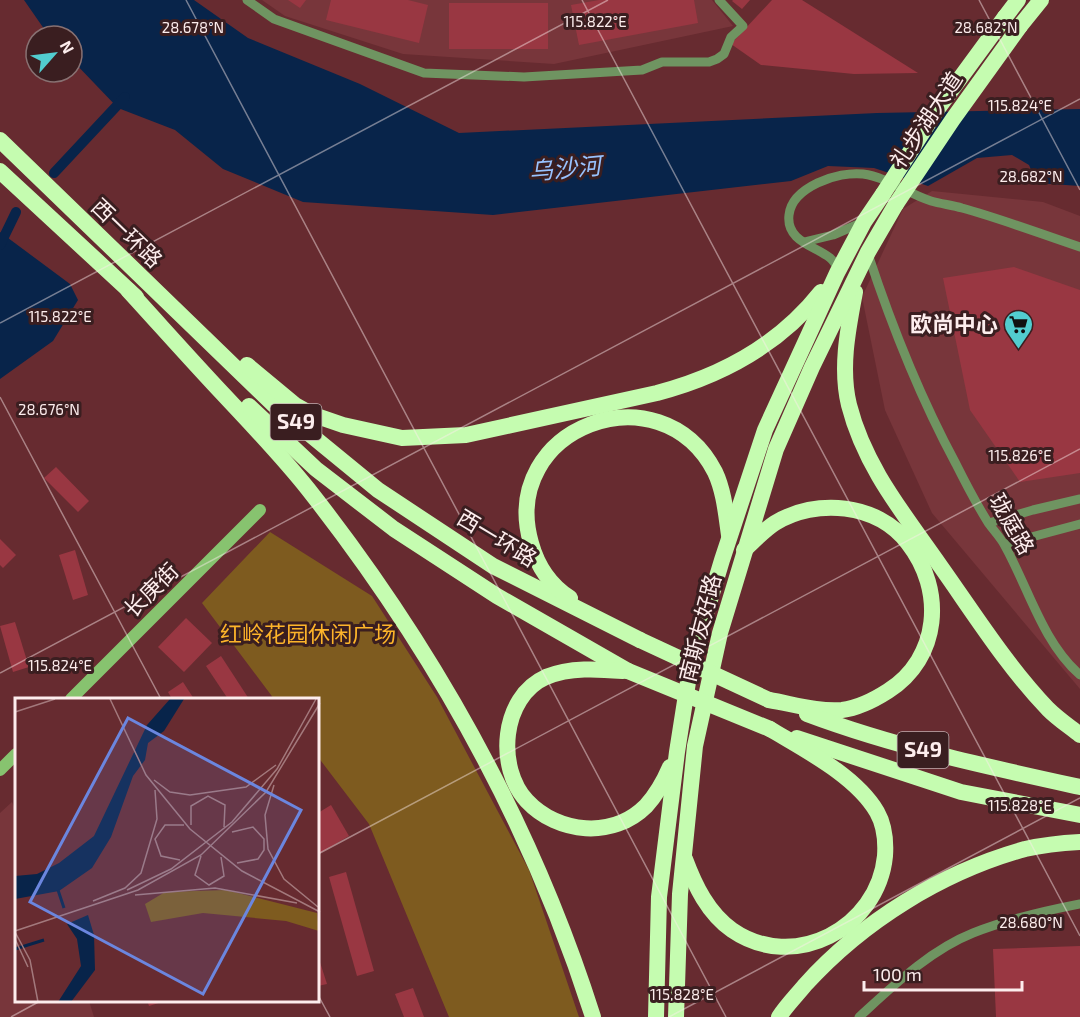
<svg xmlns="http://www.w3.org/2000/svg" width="1080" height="1017" font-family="'Exo 2','Noto Sans SC',sans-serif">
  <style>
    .built { fill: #78363b }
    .green { fill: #7e5b1f }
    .water { fill: #08244a }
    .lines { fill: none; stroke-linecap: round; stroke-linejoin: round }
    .canal { stroke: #08244a; stroke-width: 10 }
    .building { fill: #993742 }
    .street { stroke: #6f9461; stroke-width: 9 }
    .secondary { stroke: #87c36f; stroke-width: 12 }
    .highway { stroke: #c5fcb0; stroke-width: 16 }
    .highway-bridge { stroke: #c5fcb0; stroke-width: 16 }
    .ticks { fill: none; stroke: #fdeded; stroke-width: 1.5; stroke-opacity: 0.45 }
    .labels { text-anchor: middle; stroke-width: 6; stroke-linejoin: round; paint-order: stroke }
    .shield { fill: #3a1e20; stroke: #c2afb0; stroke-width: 1.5 }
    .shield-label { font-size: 21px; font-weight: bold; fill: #fdeded }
    .street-label { font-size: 22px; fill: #fdeded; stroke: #3a1e20 }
    .poi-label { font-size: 22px; font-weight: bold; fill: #fdeded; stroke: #3a1e20; text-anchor: end }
    .park-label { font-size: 22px; fill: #fdb42a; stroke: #3a1e20 }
    .water-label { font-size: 24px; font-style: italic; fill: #98c2fe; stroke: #3a1e20 }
    .inset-river { fill: none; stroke: #08244a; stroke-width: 3 }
    .inset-road { fill: none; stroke: #a3797c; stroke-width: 1.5 }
    .view { fill: #6b86df; fill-opacity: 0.15; stroke: #6b86df; stroke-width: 3 }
    .inset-edge { fill: none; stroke: #fdeded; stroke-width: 3 }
    .ticks-label { font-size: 15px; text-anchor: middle; fill: #fdeded; stroke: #3a1e20; stroke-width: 6; stroke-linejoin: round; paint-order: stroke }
  </style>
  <rect width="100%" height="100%" fill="#672b30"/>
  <g class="built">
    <polygon points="262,0 712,0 733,26 554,64 403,54 285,16"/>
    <polygon points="932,191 1043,202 1080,216 1080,689 932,513 885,410 862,297 903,209"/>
    <polygon points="12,802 16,811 16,1000 89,1001 94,1017 0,1017 0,813"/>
  </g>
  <polygon class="green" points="270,532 372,596 437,697 529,870 579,1017 449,1017 369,824 318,757 318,699 274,699 202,603"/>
  <g class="water">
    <polygon points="24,0 194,0 248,38 360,84 459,133 877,113 1080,109 1080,186 1037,183 1029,165 1012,155 977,158 928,186 874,168 828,166 791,181 493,215 303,202 223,169 175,130 118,108 72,60 72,36 49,36"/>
    <polygon points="0,232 70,284 78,300 53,341 0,379"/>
  </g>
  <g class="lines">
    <g class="canal">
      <polyline points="54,173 125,97"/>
      <polyline points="0,245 16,212"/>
    </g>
  </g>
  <g class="building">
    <polygon points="288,0 306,0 300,8"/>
    <polygon points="331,0 408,0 428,5 419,43 326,20"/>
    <polygon points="599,0 694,0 698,23 579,45 571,5"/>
    <polygon points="733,0 750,0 742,9 732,1"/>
    <polygon points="772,0 802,0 918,73 854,74 761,65 731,44"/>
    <rect x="449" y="3" width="99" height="46"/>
    <polygon points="1014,267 1080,290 1080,473 1020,482 970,410 943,278"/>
    <polygon points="56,467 89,501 78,512 44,478"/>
    <polygon points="0,539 16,555 3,568 0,565"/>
    <polygon points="75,550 88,595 73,600 59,555"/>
    <polygon points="186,618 212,643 184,672 158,647"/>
    <polygon points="15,622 29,667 13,672 0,626"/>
    <polygon points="221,656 249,699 228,699 206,666"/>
    <polygon points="183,682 194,699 172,699 168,692"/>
    <polygon points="331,805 349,836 318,854 318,813"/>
    <polygon points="346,872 374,971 357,976 329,877"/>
    <polygon points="1080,946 1080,1017 996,1017 993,949"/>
    <polygon points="318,956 327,984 318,986"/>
    <polygon points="413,988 424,1017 404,1017 395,994"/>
    <polygon points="147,1000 165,1000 165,1001 149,1006"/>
  </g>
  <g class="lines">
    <g class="street">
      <polyline points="247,0 274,19 424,73 524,77 642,70 662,62 709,62 717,59 724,54 731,37 743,26 719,0"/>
      <polyline points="804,242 833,235 861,223"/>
      <path d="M868,254C892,327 920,397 956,464C966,484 977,505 989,524C994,531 1001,538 1005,546C1029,589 1042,641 1080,675"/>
      <path d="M837,270C835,247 785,249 789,215C792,187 838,171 863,174C887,177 908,194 931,201C941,204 952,205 962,208C1002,219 1041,234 1080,247"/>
      <polyline points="989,523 1033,510 1080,499"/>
      <polyline points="1005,544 1080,524"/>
      <path d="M859,1017C893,986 930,950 973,933C1008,919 1044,911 1080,904"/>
    </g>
    <g class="secondary">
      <polyline points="71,699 260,510"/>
      <polyline points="0,770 16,754"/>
    </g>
    <g class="highway">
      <polyline points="1005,17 1018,0"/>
      <polyline points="1020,26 1041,0"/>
      <polyline points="0,140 273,404 378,490 493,566 640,640"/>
      <polyline points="0,171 136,297"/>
      <path d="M128,290C160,325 191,360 223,394C252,425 281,455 308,489C434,649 531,822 593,1017"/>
      <path d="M855,292C848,329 840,368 849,405C865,468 905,515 941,567C975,615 1007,666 1048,709C1058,719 1070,727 1080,735"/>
      <path d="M247,365L295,405L311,414L343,425L402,438L466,435L657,393C722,376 779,345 821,292"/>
      <polyline points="249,406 316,469 394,529 497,596 628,671"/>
      <path d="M744,550C754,541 764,530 775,523C816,498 877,503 908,543C945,590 940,658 888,691C874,700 858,708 842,710C818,712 793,704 769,700"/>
      <path d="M570,598C550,585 537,565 531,543C498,428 660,366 715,472C724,491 726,514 729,535"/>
      <path d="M623,671C598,669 570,667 546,677C501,697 496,768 527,801C558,834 613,839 646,806C657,794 664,781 670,767"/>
      <path d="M807,714C895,747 988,767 1080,787"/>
      <polyline points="797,738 961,792 1080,815"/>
      <path d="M685,859C695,886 708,913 732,930C794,973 878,928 885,856C886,841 885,826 877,812C856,776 805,750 770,729"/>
      <polyline points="656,1017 659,897 677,752 691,663 722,560 765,430 837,273 864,222 883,194"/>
      <polyline points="676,1017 680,894 695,746 720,633 776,449 812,367 868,252 896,204"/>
      <path d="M779,1017C786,1006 796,996 805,985C863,921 942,872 1025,849C1043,845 1062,843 1080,842"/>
    </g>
    <g class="highway-bridge">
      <polyline points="883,194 939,107 1005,17"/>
      <polyline points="896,204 953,119 1020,26"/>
      <polyline points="640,640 769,700"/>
      <polyline points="628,671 770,729"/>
    </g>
  </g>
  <path class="ticks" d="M186,0L726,1017M582,0L1080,936M979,0L1080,190M0,323L608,0M0,397L161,699M0,673L1080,99M318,854L1080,449M318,995L330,1017M11,1017L42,1000M669,1017L1080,798"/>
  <defs>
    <symbol id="supermarket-pin" viewBox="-11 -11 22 30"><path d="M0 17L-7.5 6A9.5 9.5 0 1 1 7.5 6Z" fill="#52cdcf" stroke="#3a1e20"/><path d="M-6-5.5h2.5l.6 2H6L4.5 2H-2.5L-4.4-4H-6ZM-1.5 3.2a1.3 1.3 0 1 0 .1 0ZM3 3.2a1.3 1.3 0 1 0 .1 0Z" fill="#111"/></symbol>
  </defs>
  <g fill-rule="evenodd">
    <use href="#supermarket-pin" x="1002" y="308" width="33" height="45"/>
  </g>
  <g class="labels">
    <g class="shield">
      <rect x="270.5" y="404" width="51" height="36" rx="4.5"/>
      <rect x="897.5" y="732" width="51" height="36" rx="4.5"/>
    </g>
    <g class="shield-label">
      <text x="296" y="429">S49</text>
      <text x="923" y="757">S49</text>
    </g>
    <g class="street-label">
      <text transform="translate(926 120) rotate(-56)" y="8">礼步湖大道</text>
      <text transform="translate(127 233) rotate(44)" y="8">西一环路</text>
      <text transform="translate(1012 524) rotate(60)" y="8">珑庭路</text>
      <text transform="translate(497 538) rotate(31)" y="8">西一环路</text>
      <text transform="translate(151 590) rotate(-45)" y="8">长庚街</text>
      <text transform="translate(700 628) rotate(-76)" y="8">南斯友好路</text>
    </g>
    <g class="poi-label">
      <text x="998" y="332">欧尚中心</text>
    </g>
    <g class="park-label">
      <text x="308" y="642">红岭花园休闲广场</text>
    </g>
    <g class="water-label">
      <text transform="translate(565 169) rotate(-5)" y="8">乌沙河</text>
    </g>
  </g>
  <g transform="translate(15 698)">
    <rect width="304" height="304" fill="#672b30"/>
    <path d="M211,192L302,215L304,233L271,223L188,215L136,224L130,206L150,194Z" fill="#7e5b1f"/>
    <path d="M155,1H169L149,33L133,45L130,62L118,78L96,139L77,170L44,193L0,201V178L22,176L44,165L79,138L132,27ZM73,217L79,237L80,272L56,304H43L66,268L62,241L52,226Z" fill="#08244a"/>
    <path class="inset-river" d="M43,192L49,210M0,251L29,242"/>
    <path class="inset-road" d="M95,1L131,77L175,131L227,173L305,214M0,14L40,1M139,82L155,94L175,97L231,89L261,67M259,87L250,117L253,151L269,181L303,209M176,127V108L193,98L210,107L209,129M217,134L238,129L249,141V152L243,161L222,165M186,158L180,177L194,187L209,178L206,159M165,162L146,158L140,141L150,127H169M112,192L156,171L217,124L262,71L301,1M120,197L200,190L282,205M78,203L110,190L126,175L142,121L140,92M0,233L123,192L186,157L251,94L305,5M0,234L15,262L23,304M0,241L13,269"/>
    <path class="view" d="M113,20L286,112L188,296L15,204Z"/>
    <rect width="304" height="304" class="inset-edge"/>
  </g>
  <g class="ticks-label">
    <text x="595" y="27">115.822°E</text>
    <text x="193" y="33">28.678°N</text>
    <text x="986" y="33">28.682°N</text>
    <text x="1020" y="111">115.824°E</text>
    <text x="1031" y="182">28.682°N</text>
    <text x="60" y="322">115.822°E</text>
    <text x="49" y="415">28.676°N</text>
    <text x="1020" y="461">115.826°E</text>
    <text x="60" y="671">115.824°E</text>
    <text x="1020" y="811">115.828°E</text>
    <text x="1031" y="928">28.680°N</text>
    <text x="682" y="1000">115.828°E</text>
  </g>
  <g transform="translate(54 54) rotate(62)"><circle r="28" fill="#3a1e20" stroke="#887172" stroke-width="1.5"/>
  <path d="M0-4.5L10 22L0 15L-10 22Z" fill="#52cdcf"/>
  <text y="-9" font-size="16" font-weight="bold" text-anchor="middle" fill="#fdeded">N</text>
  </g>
  <path d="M864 981v9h158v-9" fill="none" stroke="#fdeded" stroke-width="3"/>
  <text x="873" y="981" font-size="18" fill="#fdeded" stroke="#3a1e20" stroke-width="4.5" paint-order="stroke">100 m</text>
</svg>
